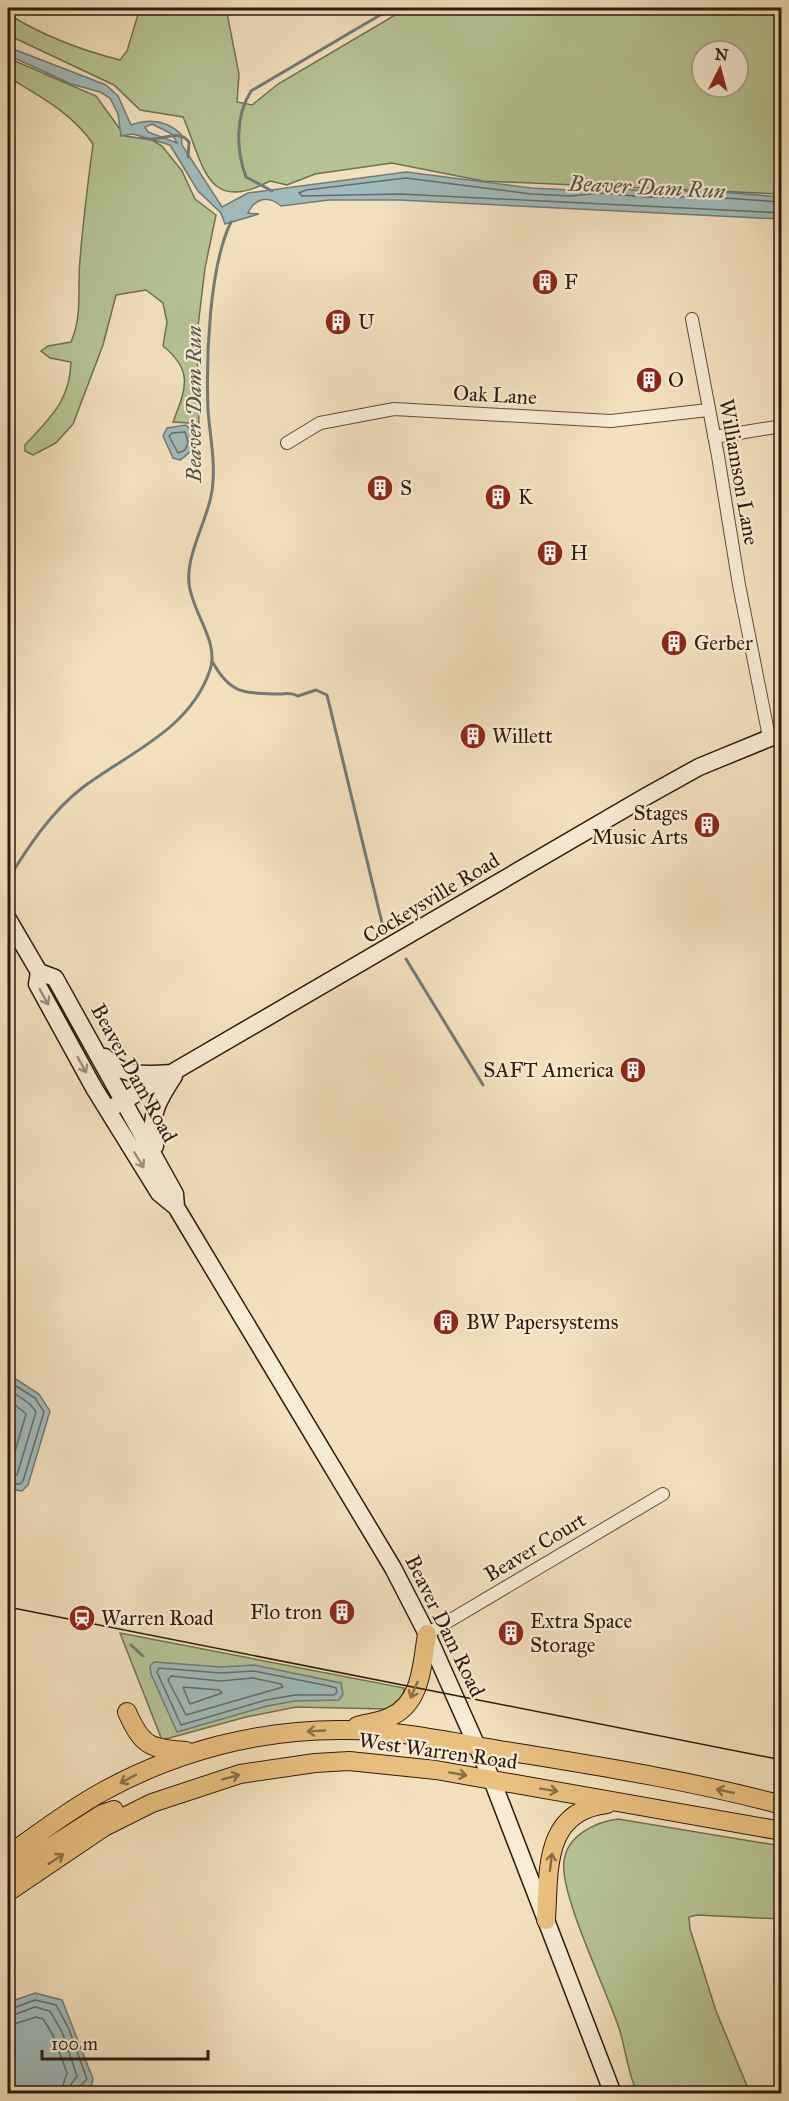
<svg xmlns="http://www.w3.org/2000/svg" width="789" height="2101" viewBox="0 0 789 2101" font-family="'IM FELL Great Primer',serif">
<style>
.green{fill:#b6c495;stroke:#727051;stroke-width:1.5;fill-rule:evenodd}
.water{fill:#a0bbbc;stroke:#727b76;stroke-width:1.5;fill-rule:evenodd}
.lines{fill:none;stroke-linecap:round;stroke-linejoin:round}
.shore{stroke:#676b64;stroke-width:1.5}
.stream{stroke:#727b76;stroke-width:3}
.street-casing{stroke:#5f4c39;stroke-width:14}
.secondary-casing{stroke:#2e1b0d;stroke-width:19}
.primary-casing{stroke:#2e1b0d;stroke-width:20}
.street{stroke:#f7ecd5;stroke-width:12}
.secondary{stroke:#f7ecd5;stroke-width:16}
.primary{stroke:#eac07f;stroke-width:18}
.tram{stroke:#2e1b0d;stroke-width:1.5}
.oneway{stroke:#9d8e7b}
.oneway2{stroke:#8c6e46}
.labels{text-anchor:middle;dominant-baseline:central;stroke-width:4.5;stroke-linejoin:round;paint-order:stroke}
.poi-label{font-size:21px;fill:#2e1b0d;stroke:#f7ecd5;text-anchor:start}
.street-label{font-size:21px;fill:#2e1b0d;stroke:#f7ecd5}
.water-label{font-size:22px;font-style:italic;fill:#56534a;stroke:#f7ecd5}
</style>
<rect width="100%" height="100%" fill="#f3e1be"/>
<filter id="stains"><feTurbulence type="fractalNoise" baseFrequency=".00333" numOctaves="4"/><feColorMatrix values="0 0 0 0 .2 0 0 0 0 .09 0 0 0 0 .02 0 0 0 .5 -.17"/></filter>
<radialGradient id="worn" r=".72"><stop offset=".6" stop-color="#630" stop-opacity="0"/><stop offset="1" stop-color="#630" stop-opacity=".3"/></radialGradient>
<path class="green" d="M140 8H226L239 74 237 102 252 105 278 84 407 8H781V194L483 181 392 163 315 174 287 185 270 181C206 215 204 165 183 117L140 110 114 85 8 35V14C42 35 80 50 120 60L127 51ZM702 51H738V87H702Z
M8 58 96 96 125 136 152 140 162 146 182 171 195 199 216 215 205 268 197 335 199 429 189 423 173 422C186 388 194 371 163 346L167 322 163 303 146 290 116 295 103 345 73 424 56 443 33 455 25 451V445C50 418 70 401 71 362L50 358 41 351 48 346 71 342C83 314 77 289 80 260 83 221 88 182 93 144 72 113 39 96 8 77Z
M120 1633 404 1688 403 1699 387 1709 296 1707 246 1717 162 1740Z
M618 1819 781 1846V1919L697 1915 689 1917 690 1929 716 2011 750 2093H637C628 2073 626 2052 620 2031 608 1993 559 1894 564 1861 567 1835 596 1822 618 1819Z"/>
<path class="water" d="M8 47 106 85 118 96 131 125C150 118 166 120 181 134L182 145 222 207 248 193 406 172 531 188 571 190 600 187 646 191H708L781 197V219L399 200H329L281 206C268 195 255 198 248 213L259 214 225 224 221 213 198 191 170 145 133 134 121 136 118 114 110 98 100 92 71 84 8 55ZM152 124 172 134 177 143 148 132 145 127Z
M186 425C200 438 194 451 180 460L173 458 163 436 167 428Z
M8 1374 39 1394 50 1411 28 1485 22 1491 8 1489Z
M154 1662 221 1667 254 1665 341 1683 343 1694 339 1700 295 1701 267 1706 177 1732 151 1674 150 1666Z
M35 1993 62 2000 93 2079 91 2087 79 2093H8V2005L15 2000Z"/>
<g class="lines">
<path class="shore" d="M782 202 708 197H646L600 193 571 196 531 194 406 178 306 190 299 193 302 196 400 194 782 213
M185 432 188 442 185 450 178 453 169 436 172 433Z
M8 1381 35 1398 44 1412 23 1481 20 1484 8 1483
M8 1389 30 1404 36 1412 17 1475 8 1476
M8 1399 26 1414 11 1465 8 1467
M159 1668 221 1673 254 1671 329 1686 336 1688 337 1692 334 1695H295L266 1700 181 1725 157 1672Z
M171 1676 220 1681 253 1678 281 1684 283 1687 186 1715 168 1680Z
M183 1687 219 1690 222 1693 190 1704Z
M8 2010 35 2000 56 2005 69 2029 87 2079 78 2088 76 2094
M8 2017 35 2007 50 2011 62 2032 77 2076 70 2086 69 2094
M8 2026 36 2017 43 2019 53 2035 67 2073 60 2094"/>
<path class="stream" d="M141 137C158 145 177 126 189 142L188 157
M272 191 246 177C236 150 235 117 251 91L392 8
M212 661C230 694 243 693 279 694 287 694 291 692 298 696L316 690 327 695 384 931
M8 879C29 846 51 812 82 788 128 753 190 730 210 670 220 642 191 611 189 583 186 556 206 522 211 496 217 468 210 438 208 410 206 359 209 267 231 222
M406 959 483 1085
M131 1645 143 1656"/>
<defs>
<path id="street" d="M692 319 718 456 739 585 769 737
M714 437 782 426
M287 443 320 423 394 409 611 421 708 410
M427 1634 663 1494"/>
<path id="secondary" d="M8 919 39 972 55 978 175 1194 176 1207
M39 972 37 984 94 1088 159 1193 176 1207 393 1568 427 1634 492 1780 613 2094
M105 1057C120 1077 147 1075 170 1073
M108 1110 645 797 699 767 782 733
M155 1146C148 1117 158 1100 174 1076"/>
<path id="primary" d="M127 1712C142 1746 150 1749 186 1751
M357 1726C367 1723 380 1722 390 1717 422 1703 422 1664 427 1634
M8 1855C38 1834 69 1810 102 1792 176 1751 260 1729 345 1730 405 1730 465 1745 524 1754 610 1768 697 1782 782 1805
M8 1874 102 1814 114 1810
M8 1892 104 1827 152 1803 240 1774 315 1763 349 1761 436 1770 782 1831
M546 1920C549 1871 543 1811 607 1804"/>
</defs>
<use href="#street" class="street-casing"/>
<use href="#secondary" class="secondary-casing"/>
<use href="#primary" class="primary-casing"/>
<use href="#street" class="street"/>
<use href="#secondary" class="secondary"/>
<use href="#primary" class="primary"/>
<path class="tram" d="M8 1607 782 1760"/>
</g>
<defs><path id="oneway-shaft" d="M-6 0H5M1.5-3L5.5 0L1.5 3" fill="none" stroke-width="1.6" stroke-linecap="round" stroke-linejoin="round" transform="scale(1.5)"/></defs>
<g class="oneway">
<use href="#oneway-shaft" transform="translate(44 997) rotate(61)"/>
<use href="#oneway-shaft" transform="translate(82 1065) rotate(61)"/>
<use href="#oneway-shaft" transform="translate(139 1160) rotate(59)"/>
</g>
<g class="oneway2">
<use href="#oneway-shaft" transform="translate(414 1690) rotate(114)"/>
<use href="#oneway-shaft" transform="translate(316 1731) rotate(177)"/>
<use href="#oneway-shaft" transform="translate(458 1774) rotate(10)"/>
<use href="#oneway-shaft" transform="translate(231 1777) rotate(-15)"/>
<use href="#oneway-shaft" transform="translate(128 1779) rotate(153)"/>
<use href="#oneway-shaft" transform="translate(549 1790) rotate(9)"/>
<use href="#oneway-shaft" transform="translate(725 1791) rotate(-167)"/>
<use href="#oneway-shaft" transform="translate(56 1859) rotate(-33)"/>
<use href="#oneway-shaft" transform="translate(551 1862) rotate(-83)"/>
</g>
<defs>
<symbol id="building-disc" viewBox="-11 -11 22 22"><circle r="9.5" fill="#8f2418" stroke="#f7ecd5"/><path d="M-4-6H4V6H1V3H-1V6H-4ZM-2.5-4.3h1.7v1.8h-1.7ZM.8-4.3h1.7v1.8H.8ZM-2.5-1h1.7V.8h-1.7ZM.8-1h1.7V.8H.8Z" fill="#fff"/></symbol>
<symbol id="station-disc" viewBox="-11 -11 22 22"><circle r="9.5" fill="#8f2418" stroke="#f7ecd5"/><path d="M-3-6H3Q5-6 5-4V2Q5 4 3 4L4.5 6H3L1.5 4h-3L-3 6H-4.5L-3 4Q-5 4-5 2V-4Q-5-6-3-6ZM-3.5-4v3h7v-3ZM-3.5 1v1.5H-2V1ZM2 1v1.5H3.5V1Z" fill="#fff"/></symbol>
</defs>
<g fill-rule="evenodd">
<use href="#building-disc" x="530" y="267" width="30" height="30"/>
<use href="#building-disc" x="323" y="307" width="30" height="30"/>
<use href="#building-disc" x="634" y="365" width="30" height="30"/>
<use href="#building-disc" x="365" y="473" width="30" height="30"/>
<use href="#building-disc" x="483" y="482" width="30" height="30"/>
<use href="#building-disc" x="535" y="538" width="30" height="30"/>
<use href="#building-disc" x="659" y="628" width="30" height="30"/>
<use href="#building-disc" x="458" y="721" width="30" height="30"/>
<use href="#building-disc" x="692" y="810" width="30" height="30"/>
<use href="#building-disc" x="618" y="1055" width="30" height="30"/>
<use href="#building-disc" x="431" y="1307" width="30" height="30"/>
<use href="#building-disc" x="327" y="1597" width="30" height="30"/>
<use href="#station-disc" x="67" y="1603" width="30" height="30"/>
<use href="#building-disc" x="496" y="1618" width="30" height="30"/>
</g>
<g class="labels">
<g class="poi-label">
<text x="564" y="282">F</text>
<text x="358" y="322">U</text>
<text x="668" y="380">O</text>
<text x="400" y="488">S</text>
<text x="518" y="497">K</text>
<text x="570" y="553">H</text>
<text x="694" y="643">Gerber</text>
<text x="492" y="736">Willett</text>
<text x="688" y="813" text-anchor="end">Stages<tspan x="688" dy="24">Music Arts</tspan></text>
<text x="614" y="1070" text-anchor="end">SAFT America</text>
<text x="466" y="1322">BW Papersystems</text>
<text x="322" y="1612" text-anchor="end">Flo tron</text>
<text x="101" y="1618">Warren Road</text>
<text x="530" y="1621">Extra Space<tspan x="530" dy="24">Storage</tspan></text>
</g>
<g class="street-label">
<text transform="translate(495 395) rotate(3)">Oak Lane</text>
<text transform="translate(739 472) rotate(80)">Williamson Lane</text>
<text transform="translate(431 898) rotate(-31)">Cockeysville Road</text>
<text transform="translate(134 1073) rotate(61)">Beaver Dam Road</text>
<text transform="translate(535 1547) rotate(-31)">Beaver Court</text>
<text transform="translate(445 1626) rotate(64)">Beaver Dam Road</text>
<text transform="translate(438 1751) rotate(8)">West Warren Road</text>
</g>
<g class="water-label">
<text transform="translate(647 187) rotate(3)">Beaver Dam Run</text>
<text transform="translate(193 404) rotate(-90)">Beaver Dam Run</text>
</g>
</g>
<rect width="789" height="2101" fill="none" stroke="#f3e1be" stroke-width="30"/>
<rect x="9" y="9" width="771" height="2083" fill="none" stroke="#2e1b0d" stroke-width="3"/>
<rect x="15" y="15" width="759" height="2071" fill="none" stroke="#2e1b0d" stroke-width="1.5"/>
<g transform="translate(720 69) rotate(6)"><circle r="28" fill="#f7ecd5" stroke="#a79885" stroke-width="1.5"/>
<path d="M0-4.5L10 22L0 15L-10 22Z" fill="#8f2418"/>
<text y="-9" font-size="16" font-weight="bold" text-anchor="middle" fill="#2e1b0d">N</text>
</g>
<path d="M42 2050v9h166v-9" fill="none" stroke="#2e1b0d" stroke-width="3"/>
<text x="51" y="2050" font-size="18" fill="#2e1b0d" stroke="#f7ecd5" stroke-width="4.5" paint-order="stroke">100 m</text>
<rect width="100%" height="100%" filter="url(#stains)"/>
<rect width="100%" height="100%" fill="url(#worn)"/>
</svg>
